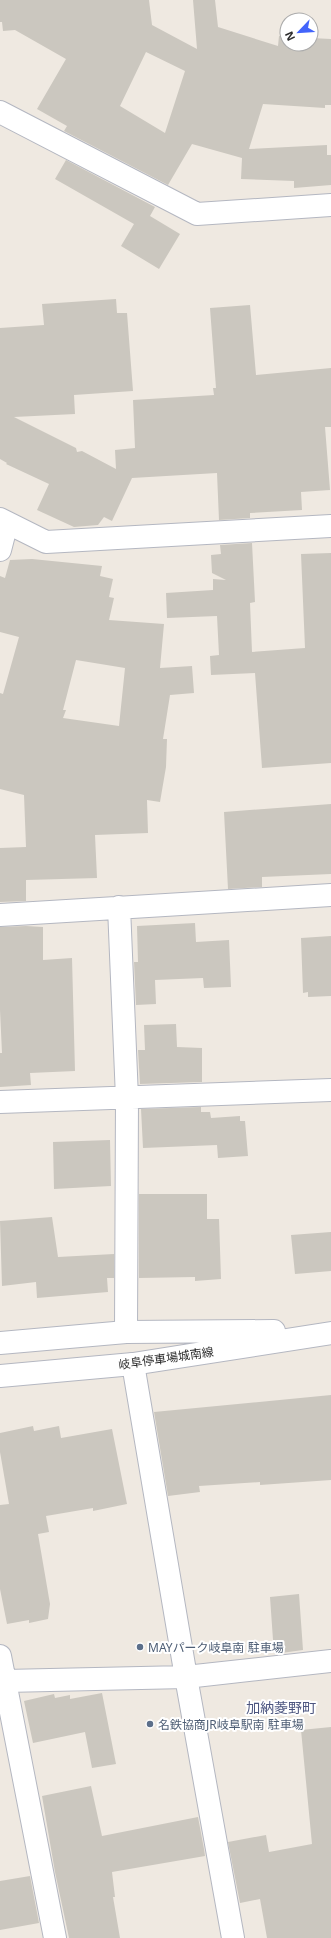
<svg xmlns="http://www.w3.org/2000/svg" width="331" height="1938" viewBox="0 0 331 1938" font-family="'Noto Sans','Noto Sans JP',sans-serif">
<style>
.building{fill:#cbc7bf;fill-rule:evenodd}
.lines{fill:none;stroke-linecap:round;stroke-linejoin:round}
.street-casing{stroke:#b4b7c1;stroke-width:24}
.secondary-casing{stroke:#b4b7c1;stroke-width:24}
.street{stroke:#fff;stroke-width:22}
.secondary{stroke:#fff;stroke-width:22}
.service-dot{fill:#5c6f8a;stroke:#fff;stroke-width:1.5}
.labels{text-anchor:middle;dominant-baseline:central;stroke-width:4;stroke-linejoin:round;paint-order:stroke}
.street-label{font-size:12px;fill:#2e2e2e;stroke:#fff}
.service-label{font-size:12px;fill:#4e5e75;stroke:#fff;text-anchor:start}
.quarter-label{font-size:14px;fill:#4d5680;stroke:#fff}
</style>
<rect width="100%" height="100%" fill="#efe9e1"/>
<path class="building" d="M0 0H149L152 25 197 49 193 0H215L218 27 278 46 279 36 287 37V44H311V38L331 39V105H325V108L263 104 249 149 327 145V155H331V185L294 188V181L241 179 242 158 192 144 168 185 64 131 67 126 37 109 66 59 15 30 3 31 2 22H0ZM146 52 185 71 165 133 120 106Z
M66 160 155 207 150 216 180 234 159 269 121 246 134 224 55 179Z
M116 299 117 313H127L133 391 74 395 75 414 14 417 76 448 77 452 82 451 116 469 115 450 135 448 133 400 214 395 213 388H216L210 308 250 305 256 375 331 368V427H325L330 490 301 492 302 510 250 513V518L219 520 217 473 132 478 112 521 104 517 98 525 74 527 37 510 49 484 6 464 7 463 0 459V328L44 325 42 304Z
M252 543 255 602 250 603 252 652 305 648 301 554 331 553V763L262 768 255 673 211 675 210 656 219 655 217 616 167 618 166 593 213 590V579L226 580 212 573 211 555 221 554 220 545Z
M32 559 102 566 100 576 113 579 109 597 114 598 109 620 164 624 160 668 192 666 194 693 170 695 163 739H167L166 767 160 802 147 800 148 833 95 835 97 878 26 880V901L0 902V848L26 847 24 795 0 789V693L3 694 19 637 0 632V576L5 578 10 560ZM76 660 125 668 119 726 63 718 66 710H63Z
M331 804V874L262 877V887L228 889 224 812Z
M195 923 196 942 229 940 231 987 204 988 203 978 155 980 156 1004 136 1005 134 962H138L137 926Z
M26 926 43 927V960L72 958 75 1071 30 1073 31 1085 0 1087V1053H2L0 1010V927Z
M331 936V996L308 997V992L303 993 301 938Z
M176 1024 177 1047 202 1048V1082L140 1084 138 1050H145L144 1025Z
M201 1107V1112H210L211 1118 240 1116V1121H245L248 1156 218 1158 217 1145 143 1148 141 1109Z
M110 1140 111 1186 54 1189 53 1142Z
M139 1194H207V1219H219L221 1279 195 1281V1277L139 1278Z
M52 1217 58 1257 114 1254V1278H107L108 1292 37 1298 36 1282 2 1286 0 1221Z
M331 1232V1271L295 1274 291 1235Z
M331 1395V1480L260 1485V1482L199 1486 200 1492 168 1496 154 1412Z
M33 1426 34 1431 59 1426 61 1438 112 1429 127 1504 93 1511V1508L46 1516 49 1532 38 1534 50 1604 48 1619 29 1623V1620L7 1624 0 1589V1505L9 1504 0 1452V1433Z
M299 1594 303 1650 274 1654 270 1597Z
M102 1693 116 1764 92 1768 85 1732 33 1743 24 1701 54 1694 55 1698 70 1695V1699Z
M331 1727V1938H267L260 1899 240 1903 228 1842 266 1835 269 1852 312 1844 301 1730Z
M91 1786 102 1836 198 1817 204 1849 205 1856 112 1872 115 1897H113L120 1938H69L55 1872 42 1796Z
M30 1876 39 1923 0 1930V1881Z"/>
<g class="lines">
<defs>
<path id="street" d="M0 112 197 214 331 205
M0 519 46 542 331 526
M0 550 7 523
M119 907 127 1098 126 1332
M0 915 331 895
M0 1102 331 1090
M133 1364 186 1677 233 1938
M0 1656 55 1938
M5 1681 186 1677 331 1661"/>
<path id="secondary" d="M0 1343 126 1332 274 1331
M0 1376 133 1364 331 1333"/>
</defs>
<use href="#street" class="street-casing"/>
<use href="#secondary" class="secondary-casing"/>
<use href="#street" class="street"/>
<use href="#secondary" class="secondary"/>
</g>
<g class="service-dot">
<circle cx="140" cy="1647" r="4"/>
<circle cx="150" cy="1724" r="4"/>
</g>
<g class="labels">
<g class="street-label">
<text transform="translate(166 1358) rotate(-8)">岐阜停車場城南線</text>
</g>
<g class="service-label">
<text x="148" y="1647">MAYパーク岐阜南 駐車場</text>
<text x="158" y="1724">名鉄協商JR岐阜駅南 駐車場</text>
</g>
<g class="quarter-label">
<text x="281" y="1707">加納菱野町</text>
</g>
</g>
<g transform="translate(299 32) rotate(245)"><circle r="19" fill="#ffffff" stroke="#ababab"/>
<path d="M0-3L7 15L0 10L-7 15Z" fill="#4264fb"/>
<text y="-6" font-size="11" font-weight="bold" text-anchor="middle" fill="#2e2e2e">N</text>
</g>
</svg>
